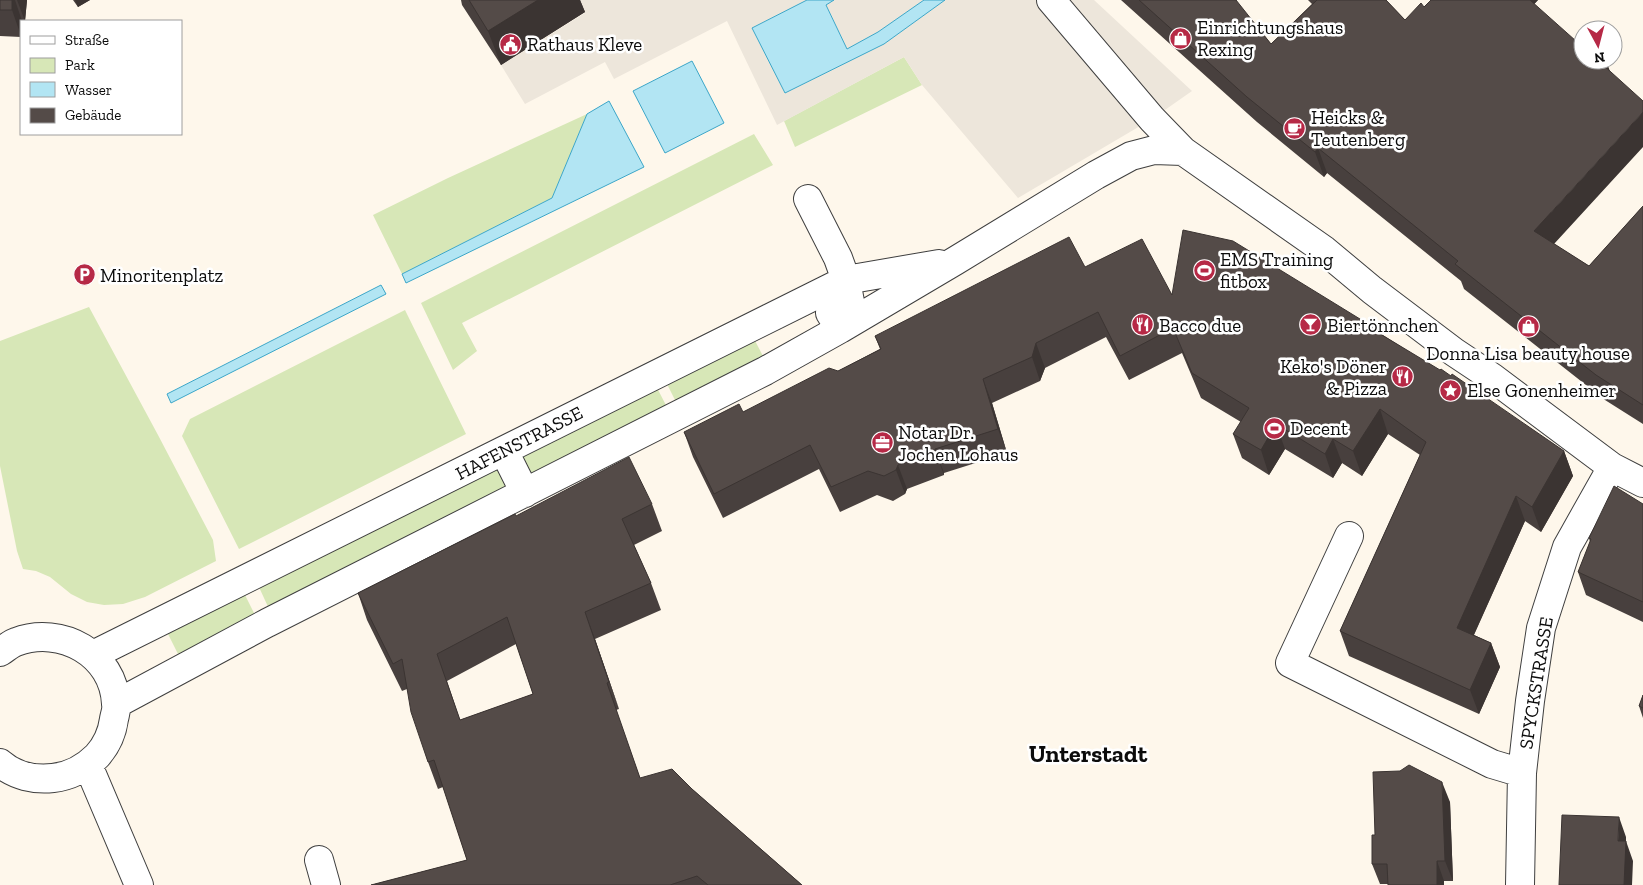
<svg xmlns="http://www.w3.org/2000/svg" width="1643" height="885" viewBox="0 0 1643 885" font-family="'Zilla Slab',serif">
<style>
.green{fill:#d7e7b7}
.plaza{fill:#ede6db}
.water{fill:#b2e5f3;stroke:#3ca6c8}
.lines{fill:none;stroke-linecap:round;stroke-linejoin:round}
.minor-casing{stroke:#3f3f3f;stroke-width:30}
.minor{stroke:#fff;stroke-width:28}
.wall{fill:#48403e;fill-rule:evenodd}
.shaded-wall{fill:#3b3432}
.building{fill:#544b48;stroke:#3b3432;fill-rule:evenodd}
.labels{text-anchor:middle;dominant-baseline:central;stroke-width:5;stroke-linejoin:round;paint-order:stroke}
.poi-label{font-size:19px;fill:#0c0c0c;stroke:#fff;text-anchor:start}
.street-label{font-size:19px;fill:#0c0c0c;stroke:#fff}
.district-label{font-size:24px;font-weight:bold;fill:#0c0c0c;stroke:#fff}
</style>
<rect width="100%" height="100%" fill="#fef7eb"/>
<path class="green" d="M904 57 922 85 795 147 784 121Z
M587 114 552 198 402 274 373 215 448 178Z
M754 134 773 165 462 323 477 351 453 370 421 303Z
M89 307 158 435 213 540 216 561 145 597 123 604 104 605 87 602 71 594 50 577 36 571 23 569 17 551 0 466V341Z
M405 310 466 434 239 549 182 436 190 419Z
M752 335 765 360 678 406 665 380Z
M655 384 669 411 537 477 523 473 515 454Z
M499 463 512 490 270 611 258 585Z
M244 593 256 617 179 656 167 632Z"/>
<path class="plaza" d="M577 0H807L752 28 785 93 884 44 945 0H1094L1192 91 1152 119 1018 198 922 85 904 57 777 125 727 21 614 79 605 62 525 104 501 65 585 13Z
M834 0H924L878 32 847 49 826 4Z"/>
<path class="water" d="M807 0H834L826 5 847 49 878 32 924 0H945L884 44 785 93 752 28Z
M692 61 724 123 665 153 633 91Z
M609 101 644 167 406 283 402 274 552 198 587 114Z
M381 285 386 294 171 403 167 394Z"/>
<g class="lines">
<defs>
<path id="minor" d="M1051 0 1152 119 1183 151 1324 250 1372 290 1454 352 1493 378 1612 467 1643 483
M808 199 838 258 846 280 850 302 830 313 838 326
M504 451 525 493
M1349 536 1290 663 1492 764 1522 773
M0 652C5 649 10 644 16 642 61 625 114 654 116 704 117 709 115 714 114 719 112 734 107 745 97 756 85 768 71 776 53 778 35 780 15 776 0 763
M93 655 846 280 939 264
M116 704 267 623 765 371 840 329 955 261 1096 175 1131 156 1154 150 1183 151
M88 765 139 885
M319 860 326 885
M1520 885 1522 773 1530 701 1541 628 1567 547 1612 467"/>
</defs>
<use href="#minor" class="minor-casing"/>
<use href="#minor" class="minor"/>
</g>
<path class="wall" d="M0 0H27L25 21H21V37L0 36Z
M73 0H90L78 7Z
M461 0H580L585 12 501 65 462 5Z
M1121 0H1237L1236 1 1271 44 1312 4 1308 0H1386L1405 20 1424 7 1431 0H1538L1534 4 1554 244 1589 266 1643 206V424L1605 400 1464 289 1461 281 1327 173 1324 177 1257 122Z
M1085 267 1172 295 1373 327 1375 330 1564 451 1573 476 1541 532 1525 521 1474 635 1491 643 1500 667 1479 714 1349 656 1340 631 1420 455 1388 434 1362 476 1342 463 1333 478 1285 449 1269 475 1242 458 1233 434 1241 422 1201 398 1182 353 1129 380 1106 337 1045 368 1040 381 992 403 1007 453 944 473V475L907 489 905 494 893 501 877 495 840 512 819 469 723 518 693 457 684 432 743 412 838 371 880 349 875 336Z
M652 504 662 531 634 545 651 583 661 610 595 639 619 709 616 710 640 778 692 789 802 885H371L467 860 443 787 438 789 428 762 407 689 402 691 367 620 358 593ZM516 644 533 694 460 720 447 681Z
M1643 504V622L1586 595 1578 572 1590 542 1589 538Z
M1643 695V718L1639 706Z
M1400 771 1450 802 1453 881H1444V885H1388V884H1380L1372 864 1375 835Z"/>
<path class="shaded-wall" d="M12 0H15L22 21H21V36L12 10Z
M17 0H27L25 21Z
M75 0H90L78 7Z
M538 0H580L585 12 501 65 488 31Z
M1521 0H1538L1526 13Z
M1604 60H1606L1614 83 1601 63Z
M1643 112V147L1543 256 1534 231Z
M1318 148 1327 173 1324 177 1315 152Z
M1036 343 1045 368 1040 381 1032 357Z
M983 379 992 403 1007 453 998 429Z
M1380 409 1388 434 1362 476 1353 451Z
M1276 424 1285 449 1269 475 1261 450Z
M1333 439 1342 463 1333 478 1325 454Z
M935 449 944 473V475L935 451Z
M1564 451 1573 476 1541 532 1532 507Z
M898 465 907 489 905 494 896 470Z
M1516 496 1525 521 1466 652 1457 628Z
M585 612 595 639 619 709 609 682Z
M1491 643 1500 667 1479 714 1470 690Z
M1442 782 1450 802 1453 881 1445 861Z
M1619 817 1626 837V841L1633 861 1632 885H1624L1618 841Z
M1437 861 1444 881V885H1437Z"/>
<path class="building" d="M0 0H12V10H0Z
M469 0H538L488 31Z
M1139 0H1236L1271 44 1317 0H1386L1405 20 1421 3 1424 7 1431 0H1530L1576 41 1580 37 1583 39V60H1604L1601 63 1643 101V112L1534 231 1589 266 1643 206V405L1596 375 1455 264 1458 261 1318 148 1315 152 1247 97Z
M1183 230 1233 241 1373 327 1372 329 1440 370 1441 369 1451 376 1452 374 1564 451 1532 507 1516 496 1457 628 1491 643 1470 690 1340 631 1426 442 1380 409 1353 451 1333 439 1325 454 1276 424 1261 450 1233 434 1249 408 1192 373 1173 328 1120 356 1098 312 1036 343 1032 357 983 379 998 429 935 449V451L898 465 896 470 884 476 868 471 831 487 810 445 714 494 684 432 739 404 743 412 829 368 838 371 881 349 875 336 1069 237 1085 267 1142 239 1172 295Z
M629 457 652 504 622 519 651 583 585 612 609 682 607 683 640 778 672 769 692 789 802 885H708L697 876 670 885H371L467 860 434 760 428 762 411 712 402 659 393 664 358 593 515 514 516 516ZM507 617 533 694 460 720 437 654Z
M1614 486 1643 504V602L1578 572 1591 539 1589 538Z
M1643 695V708L1639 706Z
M1409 765 1442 782 1445 861H1437V885H1388L1387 864H1372V835H1375L1373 772 1400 771Z
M1562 815 1619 817 1618 841H1626L1624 885H1559Z"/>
<defs>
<symbol id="shop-disc" viewBox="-11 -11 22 22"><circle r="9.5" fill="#b62946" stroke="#fff"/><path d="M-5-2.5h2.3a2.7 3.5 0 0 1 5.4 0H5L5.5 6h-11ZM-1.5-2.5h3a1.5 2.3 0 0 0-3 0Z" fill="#fff"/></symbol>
<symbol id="civic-disc" viewBox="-11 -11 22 22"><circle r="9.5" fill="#b62946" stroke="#fff"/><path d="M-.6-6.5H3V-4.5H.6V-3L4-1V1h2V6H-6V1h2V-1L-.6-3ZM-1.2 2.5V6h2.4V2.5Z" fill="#fff"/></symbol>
<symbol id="cafe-disc" viewBox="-11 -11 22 22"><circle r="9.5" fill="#b62946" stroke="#fff"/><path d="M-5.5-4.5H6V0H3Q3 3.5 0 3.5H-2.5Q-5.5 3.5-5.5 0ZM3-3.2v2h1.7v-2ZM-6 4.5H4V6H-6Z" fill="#fff"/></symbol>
<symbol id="stadium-disc" viewBox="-11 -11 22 22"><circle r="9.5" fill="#b62946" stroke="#fff"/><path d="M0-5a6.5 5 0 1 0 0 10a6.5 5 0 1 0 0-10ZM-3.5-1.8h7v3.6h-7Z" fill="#fff"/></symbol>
<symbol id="parking-disc" viewBox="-11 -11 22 22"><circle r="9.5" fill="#b62946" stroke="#fff"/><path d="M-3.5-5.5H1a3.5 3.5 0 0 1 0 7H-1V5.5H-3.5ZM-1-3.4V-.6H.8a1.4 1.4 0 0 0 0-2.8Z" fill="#fff"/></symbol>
<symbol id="restaurant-disc" viewBox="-11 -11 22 22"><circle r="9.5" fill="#b62946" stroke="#fff"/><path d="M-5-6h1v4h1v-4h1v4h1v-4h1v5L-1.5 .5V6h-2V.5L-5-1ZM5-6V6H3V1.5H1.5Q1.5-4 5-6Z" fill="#fff"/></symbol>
<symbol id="bar-disc" viewBox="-11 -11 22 22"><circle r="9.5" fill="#b62946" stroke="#fff"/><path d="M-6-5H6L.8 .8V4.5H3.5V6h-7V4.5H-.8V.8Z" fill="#fff"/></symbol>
<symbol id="sight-disc" viewBox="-11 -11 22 22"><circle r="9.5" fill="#b62946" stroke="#fff"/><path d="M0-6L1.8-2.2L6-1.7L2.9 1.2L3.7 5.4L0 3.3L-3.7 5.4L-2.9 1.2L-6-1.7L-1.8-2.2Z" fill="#fff"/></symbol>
<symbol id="office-disc" viewBox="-11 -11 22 22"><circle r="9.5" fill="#b62946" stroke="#fff"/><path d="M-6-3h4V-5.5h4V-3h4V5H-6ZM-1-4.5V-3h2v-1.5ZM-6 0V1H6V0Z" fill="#fff"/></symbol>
</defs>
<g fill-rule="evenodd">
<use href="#shop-disc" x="1168" y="26" width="25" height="25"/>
<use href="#civic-disc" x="498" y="32" width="25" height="25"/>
<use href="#cafe-disc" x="1282" y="116" width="25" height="25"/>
<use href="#stadium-disc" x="1192" y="258" width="25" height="25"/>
<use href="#parking-disc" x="72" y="262" width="25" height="25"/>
<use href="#restaurant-disc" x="1130" y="312" width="25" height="25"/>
<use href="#bar-disc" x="1298" y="312" width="25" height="25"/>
<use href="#shop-disc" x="1516" y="314" width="25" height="25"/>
<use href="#restaurant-disc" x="1390" y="364" width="25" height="25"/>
<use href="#sight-disc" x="1438" y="378" width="25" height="25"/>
<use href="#stadium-disc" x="1262" y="416" width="25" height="25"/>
<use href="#office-disc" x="870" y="430" width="25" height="25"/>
</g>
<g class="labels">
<g class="poi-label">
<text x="1197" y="27">Einrichtungshaus<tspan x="1197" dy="22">Rexing</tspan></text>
<text x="527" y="44">Rathaus Kleve</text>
<text x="1311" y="117">Heicks &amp;<tspan x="1311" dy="22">Teutenberg</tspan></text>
<text x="1220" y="259">EMS Training<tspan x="1220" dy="22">fitbox</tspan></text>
<text x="100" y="275">Minoritenplatz</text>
<text x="1159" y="325">Bacco due</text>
<text x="1327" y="325">Biertönnchen</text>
<text x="1528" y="353" text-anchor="middle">Donna Lisa beauty house</text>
<text x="1387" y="366" text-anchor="end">Keko's Döner<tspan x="1387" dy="22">&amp; Pizza</tspan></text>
<text x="1467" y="390">Else Gonenheimer</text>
<text x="1290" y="428">Decent</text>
<text x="898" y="432">Notar Dr.<tspan x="898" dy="22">Jochen Lohaus</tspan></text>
</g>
<g class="street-label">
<text transform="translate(519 443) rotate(-27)">HAFENSTRASSE</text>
<text transform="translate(1536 683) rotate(-81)">SPYCKSTRASSE</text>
</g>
<g class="district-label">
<text x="1088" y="753">Unterstadt</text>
</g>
</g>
<rect x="20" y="20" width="162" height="115" fill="#ffffff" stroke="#9e9e9e"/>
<rect x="30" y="36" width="25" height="8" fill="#ffffff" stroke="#9e9e9e"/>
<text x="65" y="45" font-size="15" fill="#0c0c0c">Straße</text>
<rect x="30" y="58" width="25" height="15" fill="#d7e7b7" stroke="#9e9e9e"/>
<text x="65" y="70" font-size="15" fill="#0c0c0c">Park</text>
<rect x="30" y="82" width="25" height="15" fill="#b2e5f3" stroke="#9e9e9e"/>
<text x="65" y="95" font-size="15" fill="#0c0c0c">Wasser</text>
<rect x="30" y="108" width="25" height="15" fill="#544b48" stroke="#9e9e9e"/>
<text x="65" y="120" font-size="15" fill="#0c0c0c">Gebäude</text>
<g transform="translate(1598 45) rotate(173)"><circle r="24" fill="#ffffff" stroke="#9e9e9e"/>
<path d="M0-4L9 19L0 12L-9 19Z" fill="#b62946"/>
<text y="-8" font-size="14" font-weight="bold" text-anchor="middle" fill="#0c0c0c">N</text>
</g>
</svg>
